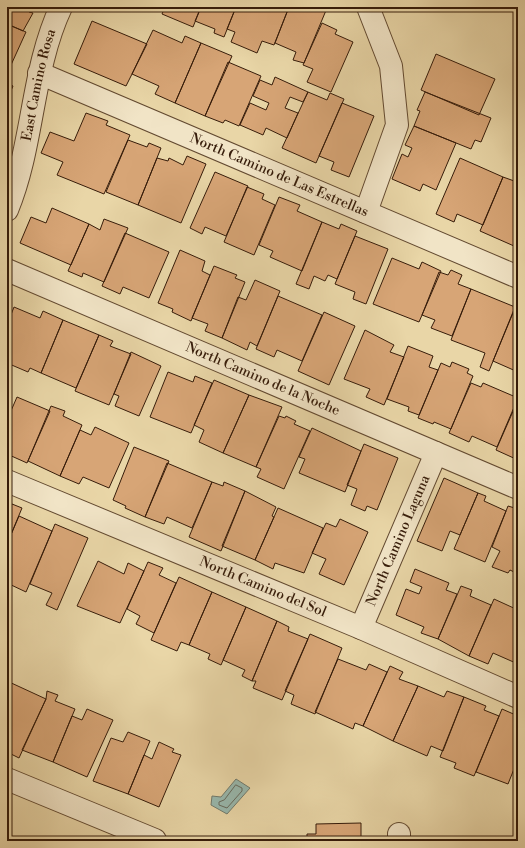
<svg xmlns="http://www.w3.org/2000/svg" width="525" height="848" viewBox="0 0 525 848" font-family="'Libre Bodoni',serif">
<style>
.water{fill:#98b8ad;stroke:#717a6c}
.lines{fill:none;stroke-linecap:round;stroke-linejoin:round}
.shore{stroke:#676a5c;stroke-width:1}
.building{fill:#d7a576;stroke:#361c0a}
.street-casing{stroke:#634a31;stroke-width:24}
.street{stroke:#f1e4c6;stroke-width:22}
.labels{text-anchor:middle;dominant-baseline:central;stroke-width:3.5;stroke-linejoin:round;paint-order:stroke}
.street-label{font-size:14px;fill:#361c0a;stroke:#f1e4c6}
</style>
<rect width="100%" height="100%" fill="#e9d6a7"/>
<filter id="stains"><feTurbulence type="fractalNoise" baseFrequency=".005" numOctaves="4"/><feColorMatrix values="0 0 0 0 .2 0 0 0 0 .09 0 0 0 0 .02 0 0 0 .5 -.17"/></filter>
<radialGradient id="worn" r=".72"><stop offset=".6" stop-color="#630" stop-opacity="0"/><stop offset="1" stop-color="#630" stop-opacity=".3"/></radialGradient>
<path class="water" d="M236 779 250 788 227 814 211 805 212 796 221 797Z"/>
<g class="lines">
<path class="shore" d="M236 785 242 788V791L227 808 219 805V802L224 800Z"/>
</g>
<path class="building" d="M7 7H32L29 12 33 13 23 31 7 24Z
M165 7H201L193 27 162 14Z
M201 7H236L224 37 214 33 215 29 195 21Z
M236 7H289L274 45 262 41 257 53 231 42 235 32 227 29Z
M289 7 327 8 304 63 293 60 296 52 275 43Z
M92 21 147 44 126 86 74 64Z
M322 23 337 30 335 34 353 42 331 92 307 82 313 69 303 65Z
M7 24 26 32 11 65 7 63Z
M153 30 182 43 185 36 201 43 175 103 155 94 159 86 132 74Z
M201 43 232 56 205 116 175 103Z
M436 54 495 79 479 115 421 90Z
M228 62 261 76 239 126 225 120 223 123 205 116Z
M7 63 11 65 7 76Z
M275 77 308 92 303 102 290 97 285 108 298 113 287 138 266 128 263 135 240 125 250 103 266 110 269 103 253 96 260 80 272 85Z
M7 83 13 86 7 100Z
M308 92 327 100 330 93 344 99 316 163 282 148Z
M425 92 491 118 481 142 475 140 471 149 414 126 420 111 417 110Z
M342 103 374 116 349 177 331 170 334 162 319 156Z
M86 113 108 121 106 125 130 135 104 194 57 175 63 162 41 153 50 132 74 141Z
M414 126 456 143 436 190 423 184 420 191 392 179 402 154 408 157 412 148 405 145Z
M128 140 147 147 149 143 161 148 138 205 106 192Z
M187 156 206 164 181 223 138 205 157 158 168 161 169 158 183 165Z
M460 158 503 177 483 225 457 214 454 222 436 214Z
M215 172 248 186 226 236 205 227 202 234 190 228Z
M503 177 517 182 514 190 518 192V237L514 246 480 231Z
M247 187 264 194 262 199 275 205 254 255 224 242Z
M279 197 300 205 297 211 322 222 302 271 270 257 273 251 259 245Z
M52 208 89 224 71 265 20 243 31 217 46 223Z
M104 219 128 228 104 282 83 273 82 277 68 271 89 224 100 230Z
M322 222 339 229 341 224 357 231 337 279 328 275 325 281 314 276 309 289 296 284Z
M125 233 169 252 149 298 123 287 120 294 102 286Z
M355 236 388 249 366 304 353 299 355 292 335 284Z
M180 250 205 261 202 271 210 275 191 321 172 312 173 309 158 303Z
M392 258 419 269 422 262 441 271 419 322 373 304Z
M214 266 237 275 235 278 245 282 222 338 205 331 208 324 192 318Z
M451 270 462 275 458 284 471 289 452 336 431 328 435 320 422 315 439 272 448 275Z
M255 280 280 291 257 346 250 342 247 350 222 338 238 297 246 300Z
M471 289 515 307 489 371 480 367 485 353 451 340Z
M278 296 322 315 302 361 277 350 274 357 256 349Z
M14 307 40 318 43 311 63 320 41 373 30 368 28 372 7 363V325Z
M324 312 355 326 329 385 298 371Z
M513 313 518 315V372L493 361Z
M63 320 99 335 76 388 41 373Z
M365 330 394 345 390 352 404 357 384 405 366 397 370 389 344 379Z
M99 335 113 341 110 346 131 354 109 405 75 391Z
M408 346 433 356 429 367 438 370 419 415 408 411 409 407 387 399Z
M131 352 161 366 139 416 115 406 119 396 114 394Z
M452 362 469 369 467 373 473 376 451 429 434 422 433 424 418 418 441 363 450 367Z
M168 372 193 382 195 376 212 383 191 433 150 417Z
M214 380 249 395 223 453 199 442 204 430 194 425Z
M471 383 481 387 483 383 518 398 497 447 472 436 469 442 449 433Z
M249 395 282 407 256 467 223 453Z
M17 397 50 411 27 463 7 454V420Z
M518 400V460L496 450Z
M51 406 65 411 63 416 82 425 60 476 28 461Z
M279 416 285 418 286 416 296 421 294 424 310 431 284 489 257 477 261 469 256 467Z
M95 427 129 443 109 488 83 477 79 484 60 476 80 430 91 435Z
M312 428 361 451 345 492 299 473 305 459 299 457Z
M364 444 398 458 377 510 367 506 365 511 351 505 357 489 347 485Z
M134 447 169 461 145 517 125 508 126 506 113 500Z
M167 463 212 482 192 528 167 517 164 524 145 517Z
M444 478 478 493 460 535 450 531 442 551 417 541Z
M212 482 223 486 224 482 245 491 221 551 189 537Z
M245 491 276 507 272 516 274 517 255 560 222 546Z
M478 493 486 496 484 501 506 511 485 562 454 549Z
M7 502 22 508 7 544Z
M508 506 518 509V574L510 570 508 573 492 567 500 551 492 547Z
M278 508 323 528 304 573 275 563 273 569 255 560Z
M19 516 52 531 26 592 7 583V544Z
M340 519 368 532 344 585 319 574 326 559 312 553 326 523 336 527Z
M55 524 88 538 57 610 46 605 52 593 30 584Z
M98 561 124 574 128 563 144 571 120 623 77 606Z
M148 562 163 568 159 575 176 583 154 633 136 624 140 616 127 609Z
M415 569 449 583 446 590 457 594 438 639 421 633 424 627 396 615 406 589 419 594 422 587 410 582Z
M179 577 212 592 189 645 181 642 177 651 151 640Z
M461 586 472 590 470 596 491 605 469 656 438 639Z
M212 592 246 607 221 665 208 659 210 654 189 645Z
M494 599 518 610V664L493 653 488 664 469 656Z
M246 607 277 621 252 681 242 676 245 670 223 660Z
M277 621 289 627 288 631 308 639 282 700 253 688 256 681H252Z
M310 634 342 648 315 714 291 704 294 695 285 691Z
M338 659 366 670 369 664 387 672 363 726 355 723 353 729 315 712Z
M390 666 403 672 399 679 418 686 393 741 363 726Z
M7 681 46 699 19 758 7 752Z
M418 686 444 697 447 691 464 697 443 751 431 746 427 756 393 741Z
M47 691 58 695 55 701 75 709 53 762 22 750 46 699Z
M464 697 486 706 484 710 499 716 474 776 454 768 456 763 440 757Z
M87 709 113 720 87 777 53 762 72 716 82 720Z
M502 709 518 716V759L508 784 476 772Z
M128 732 150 741 128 794 93 781 111 738 123 742Z
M159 742 174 749 172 752 181 755 159 807 128 794 144 755 152 759Z
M361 823V841H307V834H316V824Z"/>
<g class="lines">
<defs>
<g id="street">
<path id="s1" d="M39 73 518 277"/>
<path id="s2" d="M7 210C34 145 31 71 61 7"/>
<path d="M366 212 397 125 391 66 368 7"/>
<path id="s3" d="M7 270 518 488"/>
<path id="s4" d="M7 481 361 628 518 697"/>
<path id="s5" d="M361 628 436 453"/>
<path d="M7 779 155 840 153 841"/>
<path d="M399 834V841"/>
</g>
</defs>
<use href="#street" class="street-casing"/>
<use href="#street" class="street"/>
</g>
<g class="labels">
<g class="street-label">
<text stroke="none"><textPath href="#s2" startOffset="129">East Camino Rosa</textPath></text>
<text stroke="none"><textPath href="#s1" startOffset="261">North Camino de Las Estrellas</textPath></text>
<text stroke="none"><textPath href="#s3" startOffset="278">North Camino de la Noche</textPath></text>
<text stroke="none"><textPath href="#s5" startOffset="95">North Camino Laguna</textPath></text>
<text stroke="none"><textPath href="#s4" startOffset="277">North Camino del Sol</textPath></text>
</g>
</g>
<rect width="525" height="848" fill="none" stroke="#e9d6a7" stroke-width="24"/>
<rect x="8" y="8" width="509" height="832" fill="none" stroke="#361c0a" stroke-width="2"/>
<rect x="12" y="12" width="501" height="824" fill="none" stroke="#361c0a"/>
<rect width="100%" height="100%" filter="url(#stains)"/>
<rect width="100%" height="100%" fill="url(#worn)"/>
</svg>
